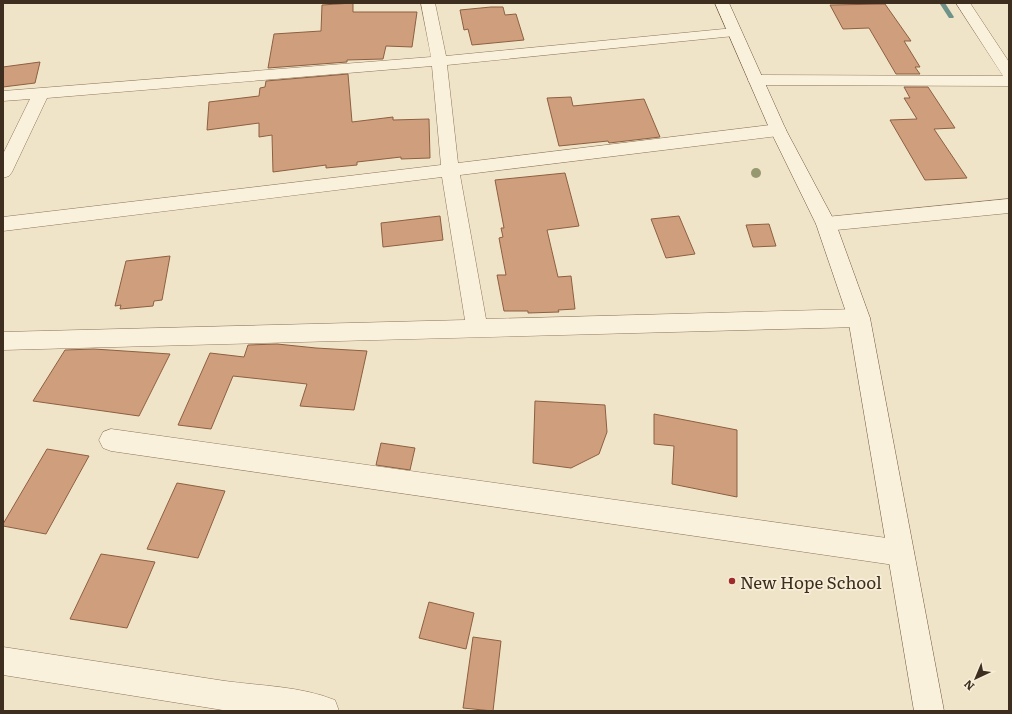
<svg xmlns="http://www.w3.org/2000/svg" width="1012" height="714" viewBox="0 0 1012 714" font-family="Literata,serif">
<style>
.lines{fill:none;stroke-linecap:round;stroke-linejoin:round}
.stream{fill:#6f938a;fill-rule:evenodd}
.building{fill:#cf9f7d;stroke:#8d5f41}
.street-casing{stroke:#8d765c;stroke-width:1}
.secondary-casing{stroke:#6f573f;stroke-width:1}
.street{fill:#faf1dc;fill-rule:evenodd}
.secondary{fill:#faf1dc;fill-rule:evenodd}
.tree{fill:#96986f}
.poi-dot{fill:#9e2a2b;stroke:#f7eed8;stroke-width:1.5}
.labels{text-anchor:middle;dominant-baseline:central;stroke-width:3.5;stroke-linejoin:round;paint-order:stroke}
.near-poi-label{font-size:17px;fill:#3d2e20;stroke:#f7eed8;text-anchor:start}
</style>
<rect width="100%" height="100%" fill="#f0e4c8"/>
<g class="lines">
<path class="stream" d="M941 3H945L954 17 953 18H949L940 4Z"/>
</g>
<path class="building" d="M353 3V12H417L412 47 386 46 383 59 347 60V62L268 68 274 34 321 31 322 5Z
M885 4 911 41H904L920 67H915L920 74H896L869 28 843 29 830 5Z
M491 7H503L505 15 516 14 524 40 472 45 468 29 464 30 460 10Z
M40 62 35 83 3 87V67Z
M348 74 352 122 393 117V120L429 119 430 158 401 159V157L357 162V165L326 168V165L273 172 272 135 259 137V123L207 130 209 102 259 96 260 88 265 87 266 81Z
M904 87H928L955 128 934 129 967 178 925 180 890 120 917 119 904 98H910Z
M571 97 573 106 644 99 660 137 609 143 608 141 559 146 547 98Z
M565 173 579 226 547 230 558 277 571 276 575 309 558 310 559 312 528 313V311H504L497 275H506L499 238 503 237 501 228H504L495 180Z
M440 216 443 240 383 247 381 223Z
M679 216 695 254 666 258 651 219Z
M769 224 776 246 753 247 746 225Z
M170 256 162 300 154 301 153 306 120 309 121 305 115 306 126 261Z
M277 344 316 348 367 351 354 410 300 406 307 384 233 376 211 429 178 425 210 353 244 357 248 345Z
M94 349 170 354 139 416 33 401 65 350Z
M535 401 605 405 607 432 599 454 571 468 533 463Z
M654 414 737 430V497L672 484 674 446 654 444Z
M381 443 415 448 410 470 376 465Z
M47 449 89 456 46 534 3 526V524Z
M177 483 225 491 198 558 147 549Z
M101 554 155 562 127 628 70 619Z
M429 602 474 613 466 649 419 638Z
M473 637 501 641 493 711 463 708Z"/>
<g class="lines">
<defs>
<path id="street" d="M421 3H435L446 56 734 28 739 29 741 32 739 35 734 36 447 65 458 163 778 124 784 126 786 130 784 134 778 136 460 175 486 319 859 309 866 312 870 318 866 324 859 327 3 350V332L465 320 442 177 3 231V217L441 165 432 66 47 98 12 172 9 176 3 178V154L30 99 3 101V91L431 57Z
M956 3H970L1009 62V86L756 85 750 83 748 80 750 77 756 75 1003 76Z
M1009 199V213L826 231 819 229 816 224 819 219 826 217Z
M111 429 901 540 910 544 914 553 910 562 901 566 111 451 103 448 99 440 103 432Z
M3 647C77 658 151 670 225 681 261 686 300 686 335 700L339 711H229L3 675Z"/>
<path id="secondary" d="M715 3H729L786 130 836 224 870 318 944 711H914L848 318 816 224 770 130Z"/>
</defs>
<use href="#street" class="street-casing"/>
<use href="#secondary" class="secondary-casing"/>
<use href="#street" class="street"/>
<use href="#secondary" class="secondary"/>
</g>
<circle class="tree" cx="756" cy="173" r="5"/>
<circle class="poi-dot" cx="732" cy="581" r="4"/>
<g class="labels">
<g class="near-poi-label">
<text x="740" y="581">New Hope School</text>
</g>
</g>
<rect width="1012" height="714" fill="none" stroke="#3d2e20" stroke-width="8"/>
<g transform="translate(976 678) rotate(224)" stroke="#f7eed8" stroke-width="3" paint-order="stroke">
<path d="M0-3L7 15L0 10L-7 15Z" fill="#3d2e20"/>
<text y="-6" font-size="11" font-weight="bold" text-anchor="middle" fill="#3d2e20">N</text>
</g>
</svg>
